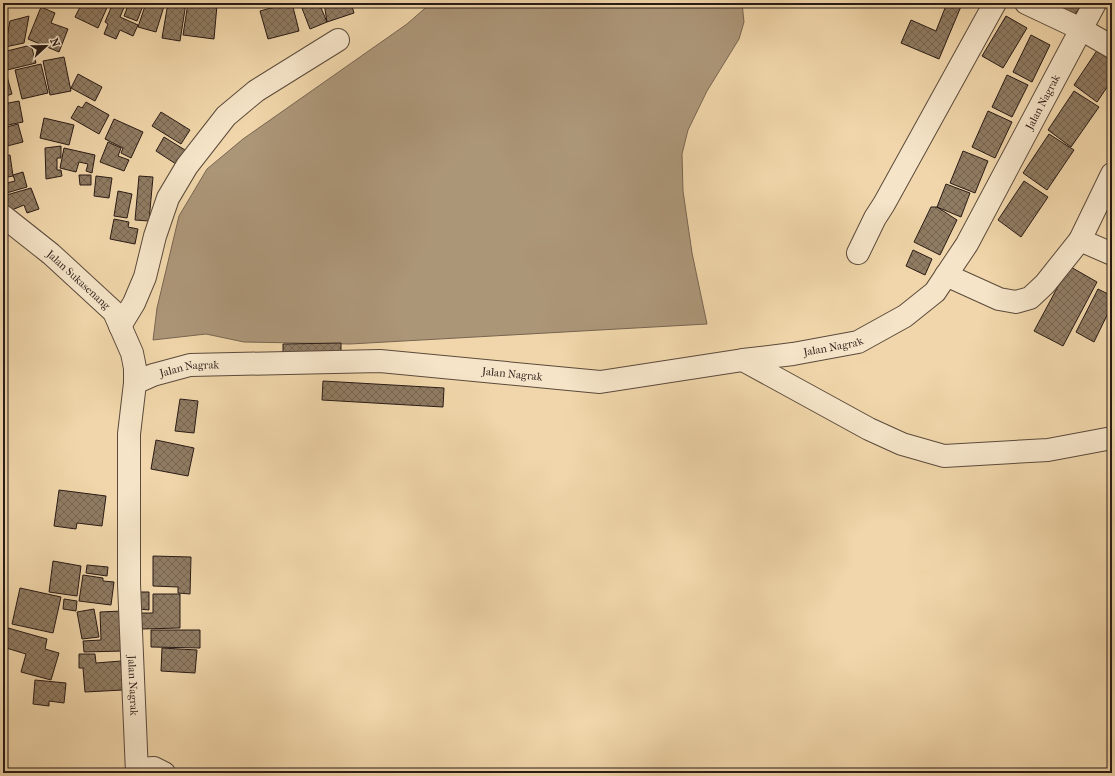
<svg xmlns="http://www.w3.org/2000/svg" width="1115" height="776" viewBox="0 0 1115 776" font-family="'IM FELL French Canon',serif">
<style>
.water{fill:#ac9678;stroke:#786551}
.building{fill:url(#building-cross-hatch);stroke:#291b16}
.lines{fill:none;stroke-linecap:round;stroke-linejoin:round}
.minor-casing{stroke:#5b4a3b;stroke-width:24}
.minor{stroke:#f5e4c8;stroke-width:22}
.labels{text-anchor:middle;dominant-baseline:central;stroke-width:3.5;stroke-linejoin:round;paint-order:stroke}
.street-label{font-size:11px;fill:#291b16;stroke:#f5e4c8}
</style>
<defs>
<pattern id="building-cross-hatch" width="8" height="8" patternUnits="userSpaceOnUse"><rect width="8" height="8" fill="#907c63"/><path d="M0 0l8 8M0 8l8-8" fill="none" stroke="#766551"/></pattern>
</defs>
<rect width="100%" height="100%" fill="#f0d6aa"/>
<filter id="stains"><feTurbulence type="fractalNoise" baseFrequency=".005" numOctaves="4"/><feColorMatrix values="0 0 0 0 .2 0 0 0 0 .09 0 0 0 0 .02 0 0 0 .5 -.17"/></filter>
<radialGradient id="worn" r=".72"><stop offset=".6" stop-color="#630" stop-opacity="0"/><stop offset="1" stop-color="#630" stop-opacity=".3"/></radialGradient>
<path class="water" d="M431 3H742L744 22 739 39 707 91 688 130 682 154 683 191 692 253 707 324 350 344 244 342 206 334 153 340 157 308 179 216 207 169 243 139 407 24Z"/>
<path class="building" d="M82 3H109L98 28 75 17Z
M113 3H121L125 5 120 17 138 25 133 36 120 30 116 39 104 34 108 24 105 22Z
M129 3H144L137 21 124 16Z
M146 3H165L156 32 138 27Z
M168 3H186L180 41 162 38Z
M188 3 217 5 214 39 183 35Z
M289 3H292L299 31 268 39 260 11Z
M300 3H319L327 22 310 29Z
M324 3H351L354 13 327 22Z
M947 3H959L962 4 939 59 901 43 911 20 936 31Z
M1053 3H1083L1073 17Z
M41 7 55 13 51 23 68 29 59 52 28 39Z
M29 16 24 43 5 47 10 21Z
M1006 16 1027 28 1003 68 982 56Z
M1031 35 1050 45 1032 82 1013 72Z
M31 45 36 63 3 71V52Z
M1100 46 1112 55V80L1097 102 1074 85Z
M64 57 71 91 50 95 43 61Z
M41 64 48 93 22 99 15 70Z
M6 73 12 94 3 97V74Z
M78 74 102 87 95 101 71 88Z
M1007 75 1028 85 1012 117 992 107Z
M1074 91 1099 107 1071 147 1048 130Z
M19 101 23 122 3 126V104Z
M86 102 109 115 99 134 71 118 78 106 82 108Z
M988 111 1012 122 995 158 972 147Z
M161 112 190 130 181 144 152 126Z
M44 118 74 125 69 145 40 138Z
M114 119 143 132 131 158 121 153 123 148 105 139Z
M18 124 23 142 3 147V128Z
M1049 134 1074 150 1047 190 1023 173Z
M164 137 185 150 176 164 156 151Z
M108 142 121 148 118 156 129 160 124 171 100 162Z
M61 146V158H57V170H61L62 176 46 179 45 148Z
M64 148 95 155 92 173 86 171 88 164 79 162 76 172 60 168Z
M963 151 988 161 975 193 950 183Z
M10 155 13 176 3 178V156Z
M23 172 27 187 3 194V184L15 181 13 175Z
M79 175H91V185H80Z
M96 176 112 178 109 198 94 196Z
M139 176 153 177 149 221 135 220Z
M1024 181 1048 197 1021 237 998 220Z
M946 184 970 193 961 217 937 207Z
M31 188 39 209 27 213 24 205 7 212 3 196Z
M118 191 132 194 127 218 114 216Z
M931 207H937L957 220 940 255 914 242Z
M114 219 129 222 128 227 138 229 135 244 110 239Z
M913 250 932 259 925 275 906 266Z
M1069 266 1097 282 1063 346 1034 331Z
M1098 289 1112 296V305L1094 342 1076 332Z
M341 343V351L283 353V344Z
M323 381 444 388 443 407 322 400Z
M180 399 198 401 194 433 175 431Z
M156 440 194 448 188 476 151 469Z
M59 490 106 496 102 526 77 523 76 529 54 526Z
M153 556 191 557 190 594 178 593V587L153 586Z
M53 561 81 566 77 596 49 592Z
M87 565 108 567 107 576 86 573Z
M83 575 103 578V581L114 582 111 605 79 601Z
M20 588 61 597 53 633 12 624Z
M140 592H149V610L139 609Z
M153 594H180V628L142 629 141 613H153Z
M64 599 77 601 76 611 63 609Z
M94 609 99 637 82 639 77 612Z
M122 611 123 651 84 652 83 641 101 640 100 612Z
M8 628 47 639 45 649 59 653 51 680 21 672 26 654 3 647Z
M151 630H200V648L151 647Z
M162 648 197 650 195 673 161 671Z
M79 654H95L96 663 121 661 123 690 85 692 83 668H79Z
M35 680 66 683 64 703 49 701V706L33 704Z"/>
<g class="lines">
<defs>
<g id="minor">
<path d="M1026 3 1081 29 1112 47"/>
<path id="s1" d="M3 216 51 254 114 312 132 353 135 368V383L129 434V584L137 773"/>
<path d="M1080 240 1112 254"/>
<path d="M858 253 875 218 884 204 995 3"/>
<path d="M946 275 999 299 1016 302 1030 298 1045 284 1080 240 1112 174"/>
<path d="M120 326 134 303 145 277 155 236 168 198 187 166 226 116 256 91 338 40"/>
<path d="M743 360 869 429 902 444 944 456 1048 450 1112 438"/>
<path id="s2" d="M135 383 153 375 190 365 380 361 600 382 743 360 793 354 858 342 905 316 935 292 967 244 1095 3"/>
<path d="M137 769 154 768 164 773"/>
</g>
</defs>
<use href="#minor" class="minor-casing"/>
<use href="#minor" class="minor"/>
</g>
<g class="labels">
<g class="street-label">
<text stroke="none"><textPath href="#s2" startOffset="1041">Jalan Nagrak</textPath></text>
<text stroke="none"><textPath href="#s1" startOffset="99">Jalan Sukasenang</textPath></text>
<text stroke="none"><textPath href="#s2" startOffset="705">Jalan Nagrak</textPath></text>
<text stroke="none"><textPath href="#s2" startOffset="57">Jalan Nagrak</textPath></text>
<text stroke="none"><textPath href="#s2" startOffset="381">Jalan Nagrak</textPath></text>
<text stroke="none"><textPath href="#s1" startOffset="525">Jalan Nagrak</textPath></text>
</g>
</g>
<rect width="1115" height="776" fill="none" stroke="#f0d6aa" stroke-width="16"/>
<rect x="4" y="4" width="1107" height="768" fill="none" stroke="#291b16" stroke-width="2"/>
<rect x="8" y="8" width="1099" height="760" fill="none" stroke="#291b16"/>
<g transform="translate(46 46) rotate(68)" stroke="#f5e4c8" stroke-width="3" paint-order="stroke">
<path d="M0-3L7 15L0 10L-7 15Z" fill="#291b16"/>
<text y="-6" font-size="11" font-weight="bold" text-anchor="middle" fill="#291b16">N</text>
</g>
<rect width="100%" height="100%" filter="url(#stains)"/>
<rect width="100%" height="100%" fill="url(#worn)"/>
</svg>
